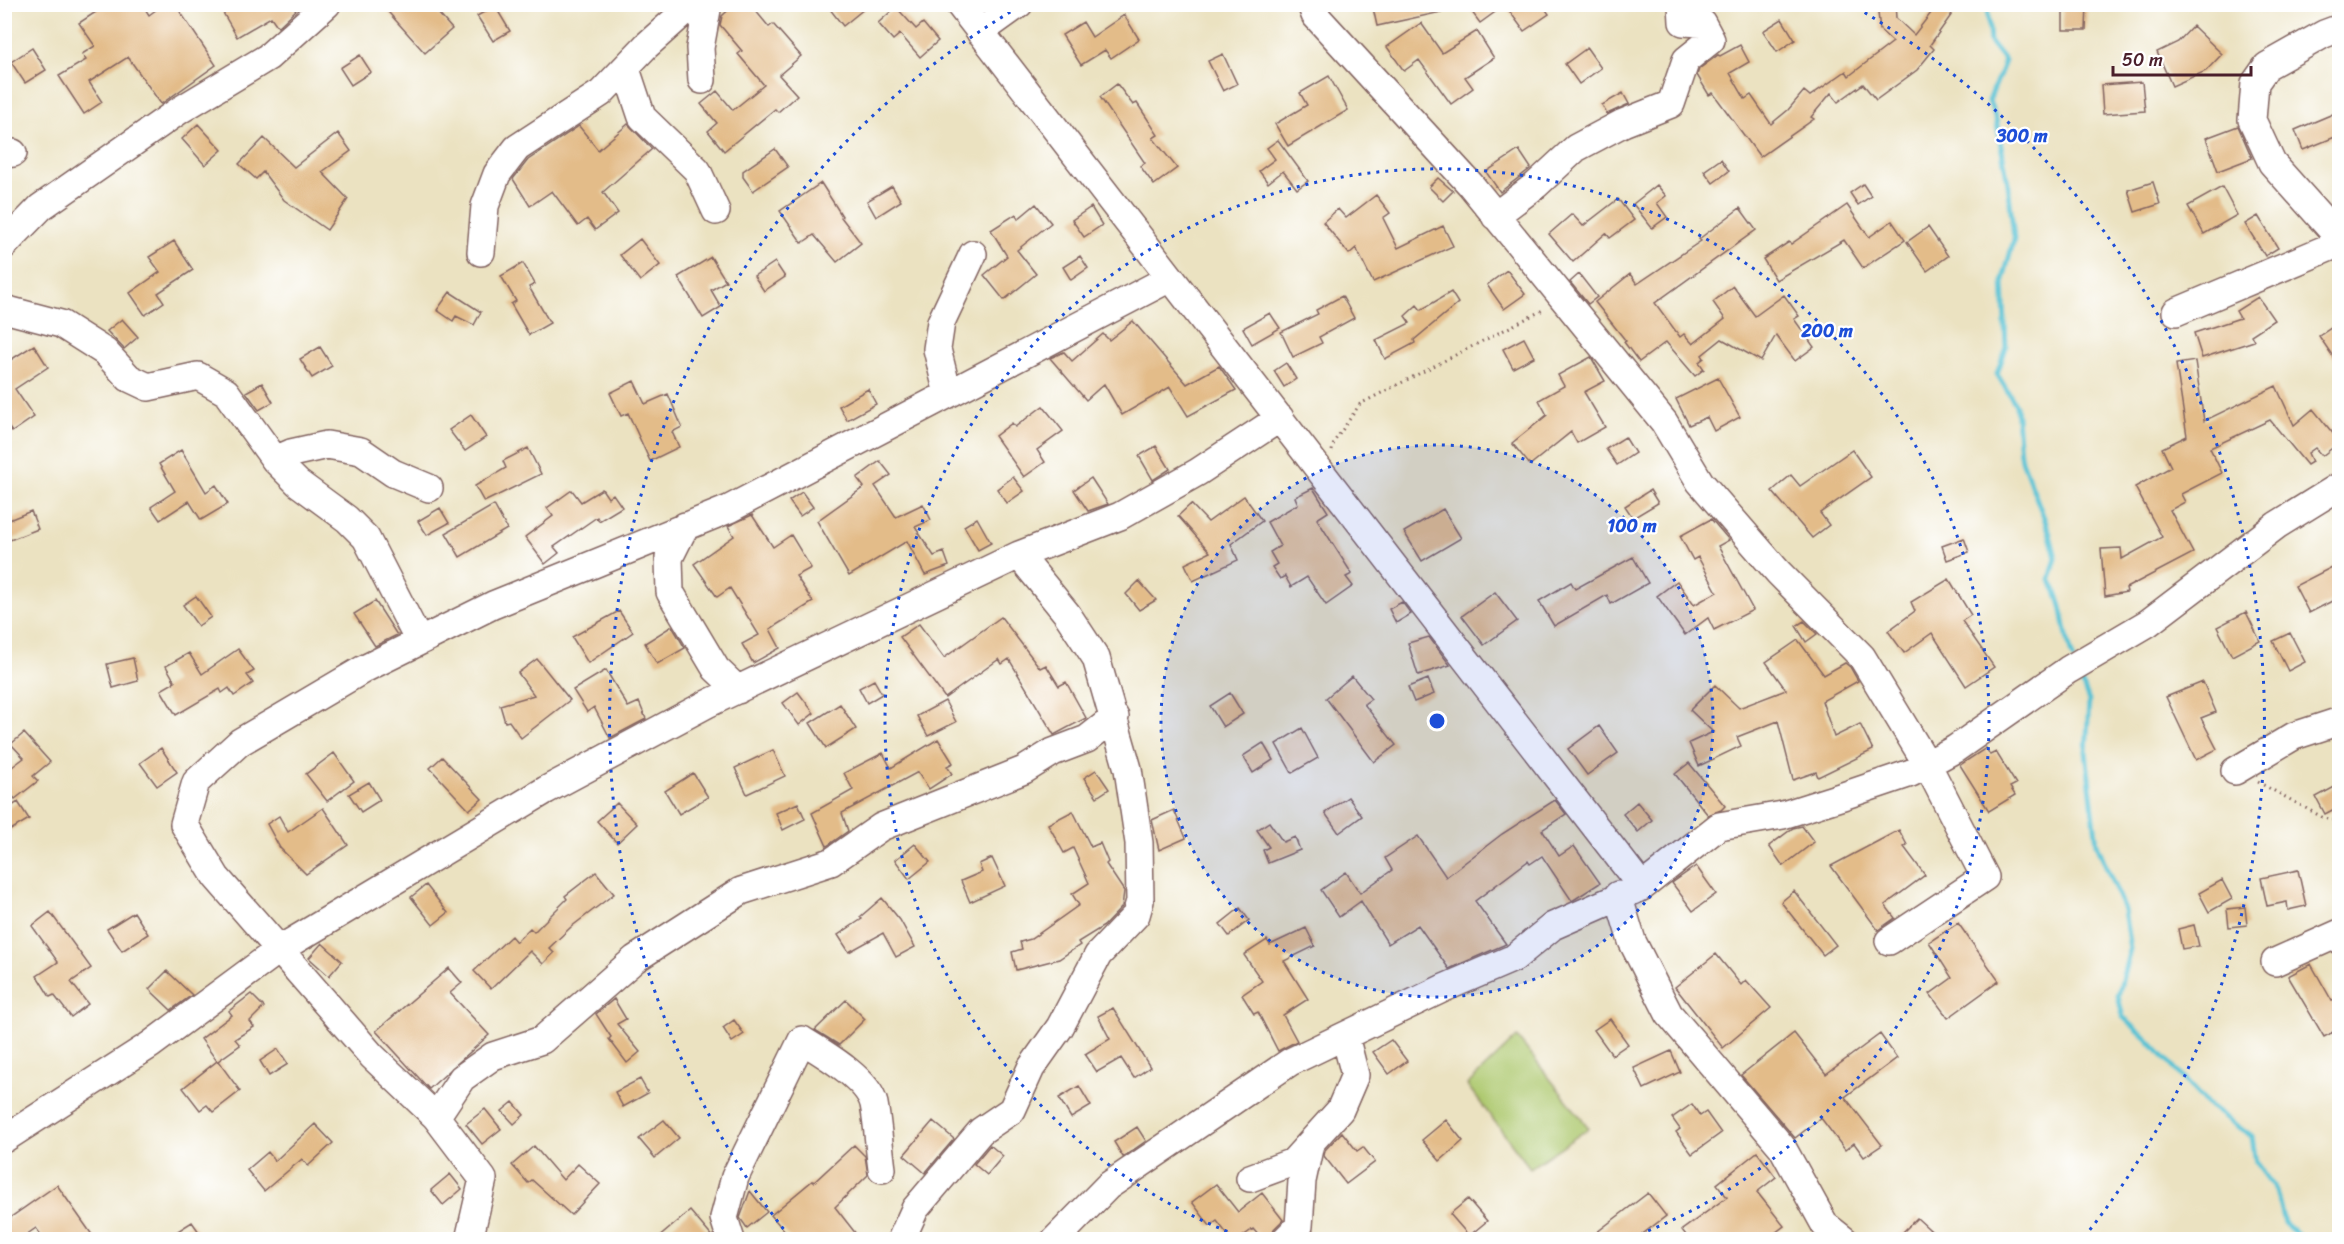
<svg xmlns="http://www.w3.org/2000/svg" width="2344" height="1244" viewBox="0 0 2344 1244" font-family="Sriracha,sans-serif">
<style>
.green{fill:#aec970;stroke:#7c744e;stroke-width:1.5}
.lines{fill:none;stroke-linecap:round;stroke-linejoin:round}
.stream{stroke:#58c2d4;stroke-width:5}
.building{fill:#e3bc89}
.minor-casing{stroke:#826360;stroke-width:30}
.path{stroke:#826360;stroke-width:3;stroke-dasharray:1.5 4.5;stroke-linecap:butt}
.minor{stroke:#fff;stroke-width:27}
.ring{fill:none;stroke:#1d4ed8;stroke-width:3;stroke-dasharray:3 6}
.centre{fill:#1d4ed8;stroke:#fff;stroke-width:3}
.ring-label{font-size:18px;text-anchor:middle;font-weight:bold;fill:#1d4ed8;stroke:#fff;stroke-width:4.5;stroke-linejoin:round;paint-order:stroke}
</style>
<rect width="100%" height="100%" fill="#fff"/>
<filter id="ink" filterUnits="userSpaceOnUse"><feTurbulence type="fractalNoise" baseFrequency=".0167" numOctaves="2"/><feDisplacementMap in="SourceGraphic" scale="12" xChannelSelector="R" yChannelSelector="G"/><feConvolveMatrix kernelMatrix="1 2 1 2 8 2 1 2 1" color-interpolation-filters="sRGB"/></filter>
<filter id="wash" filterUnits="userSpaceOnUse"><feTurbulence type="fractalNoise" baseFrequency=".008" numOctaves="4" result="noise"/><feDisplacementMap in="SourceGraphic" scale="24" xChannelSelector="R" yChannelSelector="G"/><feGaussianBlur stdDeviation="1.35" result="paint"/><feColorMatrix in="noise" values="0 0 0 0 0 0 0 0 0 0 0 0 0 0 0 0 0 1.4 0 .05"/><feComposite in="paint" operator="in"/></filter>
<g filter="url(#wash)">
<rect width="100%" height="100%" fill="#ebe2c1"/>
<path class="green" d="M1517 1037 1589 1128 1530 1168 1467 1085Z"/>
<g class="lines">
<path class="stream" d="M1987 4 1990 42 2005 61 1989 101 1996 119 2008 183 2014 239 2003 280 2006 347 1997 374 2016 405 2020 455 2049 531 2056 558 2050 579C2066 607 2062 628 2073 658
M2078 672 2089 701 2086 752 2097 844 2124 910 2130 949 2118 996 2123 1017 2147 1039 2207 1104 2252 1137 2256 1163 2276 1190 2284 1223 2304 1240"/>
</g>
<g id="blocks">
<path class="building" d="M91 4H142L149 15 164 4H175L216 65 161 104 128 57 89 82 102 102 84 114 59 76 86 60 82 54 95 46 79 23 96 12Z
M218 4H292L296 10 278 27 271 17 237 37Z
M381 4H430L452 29 425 53Z
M735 4H750L769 27 773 24 801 56 779 75 797 95 778 112 775 109 724 151 708 131 717 123 701 104 717 91 733 110 764 85 738 54 742 51 720 25 722 16Z
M826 4H870L843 26Z
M1390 4H1446V11L1377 26 1373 8Z
M1466 4H1542L1549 14 1524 31 1505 5 1480 23Z
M1877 4H1895L1896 18 1914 35 1938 4 1952 14 1930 45 1934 49 1917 70 1876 100 1863 84 1838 102 1831 93 1811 117 1814 119 1760 157 1713 93 1709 95 1697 75 1699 69 1718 55 1720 56 1740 45 1749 62 1730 73 1745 99 1751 95 1771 124 1788 110 1804 91 1810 96 1846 71 1849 76 1893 42 1880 30Z
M2063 4H2087L2086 30H2063Z
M495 6 510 31 493 41 477 16Z
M896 7 916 29 923 23 938 41 920 57 900 34 893 40 878 23Z
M1124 15 1139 39 1111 58 1105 50 1081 65 1062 35 1083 22 1092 37Z
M1782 19 1795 40 1777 52 1763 31Z
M1421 23 1442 53 1477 31 1494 58 1465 77 1473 88 1451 104 1419 60 1404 71 1387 47Z
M2193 26 2222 54 2206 71 2172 86 2157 52 2178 42Z
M32 48 46 70 25 83 11 62Z
M1587 48 1601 68 1579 84 1565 64Z
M1223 54 1237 84 1223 91 1208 61Z
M360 55 371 72 351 85 340 68Z
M1329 76 1348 110 1288 146 1275 124 1307 105 1300 93Z
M2142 82 2145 111 2103 114 2101 85Z
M1117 84 1133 105 1137 103 1158 135 1153 138 1177 168 1154 185 1140 166 1145 163 1100 97Z
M1623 93 1629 104 1607 114 1602 105Z
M2340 111V135L2303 150 2295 130Z
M198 124 222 150 205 165 182 139Z
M628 124 652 149 603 192 618 213 595 230 587 219 578 226 552 191 530 206 513 179 528 160 579 126 598 150Z
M2238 126 2252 158 2218 171 2206 138Z
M338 133 351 151 322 172 348 199 327 230 284 200 263 172 256 179 239 164 264 138 294 167Z
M1278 140 1308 181 1297 189 1283 171 1268 183 1259 171 1275 159 1267 148Z
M775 149 788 167 753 191 743 177V171Z
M1519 150 1531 168 1500 192 1486 172Z
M1721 159 1729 171 1713 183 1704 171Z
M1438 178 1453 191 1443 201 1429 187Z
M2153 182 2160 204 2135 212 2128 190Z
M821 183 842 216 841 217 861 243 837 262 814 235 802 243 780 211Z
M1863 184 1871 196 1858 205 1850 193Z
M1657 185 1666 196 1657 203 1667 217 1652 228 1633 204Z
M892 186 901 201 876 217 867 201Z
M2222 187 2237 215 2204 234 2188 206Z
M1376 195 1390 213 1383 218 1398 248 1443 226 1453 246 1373 282 1356 248 1349 254 1323 222 1338 209 1346 218Z
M1618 199 1634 220 1610 238 1606 233 1573 262 1549 234 1572 214 1583 226Z
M1036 204 1051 223 1017 250 1036 274 1004 300 984 275 1007 256 991 230 1016 214 1018 219Z
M1847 205 1869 237 1892 221 1905 240 1863 268 1844 240 1776 280 1763 259 1789 242 1791 244Z
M1091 207 1102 225 1084 237 1072 220Z
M1740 208 1756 230 1655 303 1680 337 1684 334 1693 344 1725 319 1713 302 1733 286 1755 316 1784 295 1799 316 1794 319 1814 347 1795 361 1776 335 1761 361 1722 339 1702 355 1704 358 1699 362 1704 369 1695 376 1666 342 1639 362 1624 342 1626 341 1595 302 1630 274 1637 284 1701 241 1699 239Z
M2258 216 2278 248 2265 256 2245 224Z
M1928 227 1948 256 1927 271 1907 242Z
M640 239 660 265 640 281 620 255Z
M174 241 193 270 158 293 164 302 145 315 130 293 160 272 149 257Z
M1080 256 1088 268 1071 280 1063 267Z
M711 257 726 281 711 290 721 307 703 318 678 277Z
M775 262 785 277 764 291 754 276Z
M523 263 535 284 529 287 550 323 529 335 511 304 516 301 501 276Z
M1507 270 1525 294 1504 309 1487 285Z
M1579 274 1597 297 1588 304 1570 282Z
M450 292 481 312 474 325 456 316 453 321 437 310Z
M1451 292 1458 303 1414 340 1415 343 1385 359 1376 340 1410 323 1405 316 1417 305 1421 310Z
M1342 296 1354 318 1319 337 1322 343 1293 357 1281 332 1318 314 1316 310Z
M2258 297 2274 320 2251 335 2254 341 2202 358 2194 333 2240 318 2236 311Z
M1270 313 1280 328 1252 344 1243 328Z
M122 319 138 337 124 349 107 331Z
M1133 321 1187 384 1219 366 1236 390 1188 416 1170 387 1122 415 1104 384 1086 400 1050 358 1064 352 1072 361 1103 334 1109 340Z
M2340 322V367L2319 336Z
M1524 338 1534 357 1513 368 1503 349Z
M34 345 48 367 15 389 34 417 12 432 4 421V364Z
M320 347 332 366 312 378 300 359Z
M1591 357 1605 381 1584 392 1605 427 1577 443 1571 432 1530 465 1512 443 1547 415 1539 400 1564 386 1558 375Z
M2195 361 2204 421 2276 386 2294 425 2313 409 2340 442 2322 456 2315 448 2308 453 2312 462 2307 465 2270 420 2210 448 2222 473 2181 494 2185 502 2170 510 2193 553 2126 588 2127 592 2105 596 2101 549 2121 548 2122 559 2162 537 2135 487 2171 467 2162 448 2187 436 2176 364Z
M1286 363 1296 379 1284 387 1274 371Z
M1718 378 1740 417 1714 431 1707 417 1689 425 1676 399Z
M634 381 645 404 668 394 682 427 672 432 679 447 650 461 628 413 621 416 610 393Z
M262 383 273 402 259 410 246 392Z
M868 389 876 404 847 420 839 406Z
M1043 406 1063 431 1037 450 1045 462 1024 477 995 436 1012 423 1015 427Z
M471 415 486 437 465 451 449 430Z
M1625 437 1635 453 1617 465 1606 449Z
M1156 446 1170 469 1153 480 1139 456Z
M528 448 541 474 484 502 475 486 506 468 503 461Z
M181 450 206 492 216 485 228 504 201 520 189 501 160 520 151 507 175 491 159 464Z
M1852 450 1871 477 1820 513 1829 525 1812 538 1772 491 1791 475 1800 486Z
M880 461 891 475 875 486 896 517 923 504 931 520 915 527 934 556 944 552 949 566 925 575 907 541 849 576 817 521 864 487 857 478Z
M1013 477 1024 491 1007 503 997 489Z
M1091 478 1108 504 1088 511 1074 490Z
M1313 488 1328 512 1317 519 1352 574 1346 577 1353 586 1326 605 1307 577 1291 587 1285 576 1280 579 1272 567 1277 564 1270 552 1280 546 1267 522 1298 504 1295 497Z
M602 489 608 498 613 494 622 507 599 521 597 517 554 547 559 553 545 564 525 537 553 516 547 508 572 490 581 502Z
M1650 490 1658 503 1633 518 1625 506Z
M802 492 813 507 800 516 789 501Z
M1244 496 1262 521 1231 544 1238 560 1193 581 1185 564 1210 552 1178 516 1191 504 1208 522Z
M494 505 507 529 460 557 446 533Z
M440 508 449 523 427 535 418 521Z
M1443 509 1461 538 1422 561 1404 532Z
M31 511 38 529 10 540 4 522Z
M752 515 773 547 791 535 811 568 796 576 813 602 770 629 780 648 753 663 742 644 759 635 730 588 717 597 694 564 734 536 728 526Z
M977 518 991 543 978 550 964 526Z
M1711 519 1729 540 1718 546 1753 610 1714 630 1708 618 1685 635 1657 596 1677 581 1694 605 1717 592 1698 557 1693 560 1680 536Z
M1964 538 1969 552 1947 560 1942 546Z
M1633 557 1648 583 1611 604 1607 595 1554 626 1539 601 1571 582 1575 589Z
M2340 563V597L2309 613 2295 586Z
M1949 579 1971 615 1962 621 1994 667 1966 686 1932 633 1904 653 1888 631 1915 611 1911 602Z
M1139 581 1156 600 1139 610 1126 594Z
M1495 592 1517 621 1484 645 1462 616Z
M196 596 211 617 198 626 183 605Z
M375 601 397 635 375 646 354 614Z
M1402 602 1411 614 1396 623 1389 609Z
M619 611 633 632 588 663 572 637Z
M2246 612 2260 641 2232 656 2217 627Z
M1001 617 1040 668 1046 665 1059 686 1066 682 1086 718 1054 735 1009 659 1002 664 999 659 945 698 900 637 919 624 944 658Z
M1804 621 1817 634 1806 642 1796 626Z
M672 626 685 648 657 664 645 643Z
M2290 633 2305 662 2288 671 2273 641Z
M1429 637 1450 665 1418 675 1408 643Z
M1798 640 1824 675 1845 663 1850 667 1858 681 1822 701 1834 737 1860 724 1873 750 1818 777 1816 772 1793 780 1778 721 1737 737 1741 746 1699 766 1689 743 1713 732 1690 710 1715 685 1739 708 1786 690 1766 662Z
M238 649 254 671 247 675 253 683 234 696 229 688 222 693 220 689 176 715 161 690 175 682 166 666 189 653 202 674Z
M133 658 138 681 113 688 107 664Z
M537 659 570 700 521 738 509 721 505 722 500 705 534 695 518 673Z
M606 670 628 707 639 702 646 719 610 738 594 707 587 712 573 690Z
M1352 676 1371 699 1364 704 1396 745 1374 762 1326 698Z
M1428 679 1434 694 1414 702 1408 687Z
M874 680 882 694 867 703 859 688Z
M2203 682 2216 712 2201 718 2217 749 2196 760 2166 697Z
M798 692 814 713 799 725 783 703Z
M1230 693 1243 714 1223 727 1210 706Z
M945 701 956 722 928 736 917 716Z
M840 704 856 729 826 748 810 723Z
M1599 726 1618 753 1587 775 1568 749Z
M1302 728 1318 758 1292 773 1276 744Z
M24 733 50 762 33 776 38 781 15 799 4 786V773L24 758 11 744Z
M938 739 953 763 947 766 952 774 929 789 918 772 842 813 848 831 827 846 812 813 853 790 844 773 883 753 891 768Z
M1263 743 1273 760 1253 773 1243 756Z
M161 748 177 772 157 786 140 763Z
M1986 748 1990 755 1996 752 2016 784 2010 787 2015 795 1989 811 1960 765Z
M773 750 785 776 747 794 735 768Z
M334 753 354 781 327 801 306 774Z
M442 757 482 799 469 810 430 768Z
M1689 763 1725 806 1721 810 1708 815 1675 774Z
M1096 770 1109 789 1097 797 1084 778Z
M693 773 708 797 679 814 665 791Z
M369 782 380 800 361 812 349 794Z
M2340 784V806L2325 814 2316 797Z
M1348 797 1362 816 1339 833 1325 813Z
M1555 800 1566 814 1542 830 1559 856 1574 846 1600 883 1572 901 1542 856 1530 864 1528 861 1475 901 1506 944 1449 969 1418 925 1388 944 1361 901 1339 917 1321 890 1346 872 1360 893 1392 870 1385 858 1418 836 1446 877 1502 834Z
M18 802 29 819 4 834V811Z
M1637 802 1652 820 1638 832 1623 814Z
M617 803 637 824 617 843 597 821Z
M798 803 805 819 783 830 776 813Z
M323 808 348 845 306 874 280 848 267 824 279 816 288 832Z
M1174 810 1186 838 1159 850 1152 820Z
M1073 811 1091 847 1100 843 1108 862 1106 864 1124 891 1122 907 1104 926 1078 942 1080 945 1059 959 1016 970 1012 952 1022 949 1020 942 1031 939 1079 905 1072 894 1089 883 1073 848 1064 853 1048 824Z
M1269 822 1283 842 1295 837 1300 850 1268 863 1263 850 1269 847 1257 830Z
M1802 826 1814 842 1783 866 1769 846 1793 828Z
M1899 830 1907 845 1904 847 1925 875 1885 905 1895 918 1878 930 1831 866Z
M915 844 930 862 909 879 895 860Z
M992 858 1005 886 970 902 961 881 982 872 979 864Z
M1696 866 1716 894 1693 911 1672 883Z
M2298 870 2306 906 2288 910 2287 902 2267 906 2261 878Z
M596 872 614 894 571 927 549 948 554 953 543 964 530 951 491 989 474 971 511 936 516 942 530 928 534 932 567 899 565 896Z
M2222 880 2232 899 2209 912 2199 893Z
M426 885 448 913 433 925 411 897Z
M1794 891 1836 945 1823 955 1781 902Z
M882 898 900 920 915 947 896 957 883 933 849 952 838 935 862 919 860 917Z
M2245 907 2247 925 2229 927 2227 909Z
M1240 908 1249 920 1229 936 1220 924Z
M50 912 91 968 71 982 88 1004 71 1017 54 995 50 997 37 976 58 962 32 926Z
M134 912 148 934 122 951 107 929Z
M1958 923 1999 981 1948 1018 1930 994 1952 978 1929 942Z
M2194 925 2199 946 2182 949 2178 929Z
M1306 928 1315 946 1284 961 1308 999 1283 1015 1297 1041 1278 1051 1258 1012 1254 1014 1242 995 1262 981 1244 955 1267 940 1270 945Z
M322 943 342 961 329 976 309 958Z
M1716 954 1741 985 1746 980 1771 1008 1723 1048 1675 987Z
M2311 964 2332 1001 2340 998V1028L2324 1037 2288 976Z
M449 968 462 983 450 993 489 1035 429 1089 376 1031Z
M167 971 192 995 171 1010 149 989Z
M251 994 264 1007 250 1021 254 1027 235 1039 240 1045 218 1061 240 1091 213 1112 207 1105 200 1110 183 1088 217 1061 201 1039 232 1015 229 1011Z
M614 999 626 1019 617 1024 640 1052 627 1063 609 1039 611 1037 596 1014Z
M846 1000 865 1019 839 1045 815 1030Z
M1113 1008 1150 1067 1134 1078 1121 1058 1097 1072 1085 1054 1110 1039 1098 1016Z
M1610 1019 1628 1044 1612 1055 1594 1030Z
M734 1020 744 1034 732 1042 723 1028Z
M1794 1033 1826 1074 1880 1034 1897 1058 1845 1097 1882 1145 1864 1157 1854 1143 1845 1150 1821 1118 1795 1138 1741 1075Z
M1391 1040 1407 1061 1389 1074 1373 1052Z
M278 1049 288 1064 269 1076 260 1061Z
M1671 1051 1680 1072 1644 1089 1634 1068Z
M640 1079 648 1093 623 1107 615 1092Z
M1079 1086 1091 1106 1071 1118 1059 1098Z
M513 1102 524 1115 514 1124 502 1111Z
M1692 1104 1700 1116 1706 1112 1721 1133 1692 1154 1676 1132 1680 1129 1672 1118Z
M485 1109 501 1129 482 1144 466 1124Z
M664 1120 679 1138 655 1158 639 1139Z
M1446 1120 1463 1141 1440 1161 1422 1140Z
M933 1121 954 1139 925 1173 904 1155Z
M315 1124 333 1143 308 1166 302 1159 264 1191 247 1170 268 1152 275 1161Z
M1137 1127 1146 1141 1123 1157 1114 1142Z
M1342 1132 1357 1151 1363 1147 1375 1162 1346 1184 1324 1156 1325 1150Z
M854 1145 865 1156 868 1175 835 1207 860 1239H791L771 1215 812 1181 814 1182Z
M990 1145 1003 1156 987 1175 974 1164Z
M534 1146 563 1180 578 1164 600 1184 571 1215 532 1180 528 1183 512 1165Z
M1757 1152 1776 1177 1757 1192 1784 1226 1767 1239H1689L1682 1230 1727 1197 1717 1184Z
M450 1174 462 1189 443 1205 431 1190Z
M1216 1184 1238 1212 1262 1193 1283 1220 1274 1229 1270 1239H1262L1253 1229 1239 1239H1231L1217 1221 1210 1226 1192 1202Z
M57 1185 95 1239H44L36 1228 20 1239H4V1222Z
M750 1191 767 1212 747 1228 740 1218Z
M1648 1193 1666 1216 1636 1239H1588Z
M1468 1199 1487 1221 1469 1236 1450 1214Z
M690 1211 714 1239H657Z
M1917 1218 1940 1239H1896Z
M192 1222 204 1239H165Z"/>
</g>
</g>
<g filter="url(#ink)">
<use href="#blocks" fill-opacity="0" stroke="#826360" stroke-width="1.5"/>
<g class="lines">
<defs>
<path id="minor" d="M959 4 1642 887
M1311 4 1315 15 1470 184 1541 271 1664 422 1700 482 1778 572 1862 657 1927 764 1985 877 1889 941
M2340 28 2324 34 2267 66 2255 83 2252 120 2272 163 2340 239
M980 32 1019 4
M626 69 642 117 697 170 716 211
M702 80 700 48 708 4
M4 154 13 153
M1495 216 1536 185 1576 148 1623 123 1671 104 1686 60 1711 40 1702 23 1683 22 1682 4
M4 245 41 207 180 110 268 57 327 4
M481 252 485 206 497 174 517 148 601 93 646 46 693 4
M4 309 61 324 105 352 129 378 148 387 198 376 226 392 275 460 298 483 347 519 366 538 419 641
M2176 312 2340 243
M948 394 937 349 941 322 973 254
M275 460 291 453 327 445 361 451 393 473 429 488
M685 526 669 558 670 592 716 669 738 690
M2235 771 2294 736 2340 721
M1618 895 1632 941 1669 1014 1782 1147 1825 1225 1844 1240
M2275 962 2340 933
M436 1117 462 1078 493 1056 542 1040 635 959 741 891 831 862 881 827 1024 770 1053 752 1087 739 1115 717
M4 1139 150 1045 280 949 546 790 707 704 1019 555 1120 516 1198 472 1280 418
M1250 1178 1293 1162 1340 1110 1355 1075 1345 1036
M469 1240 483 1179 436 1117 372 1056 216 877 184 824 196 782 240 742 364 669 493 605 729 509 1170 278
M731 1240 724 1218 735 1177 802 1040C823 1053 868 1079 874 1104 878 1125 879 1148 882 1169
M901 1240 915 1209 981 1131 1012 1110 1031 1068 1060 1027 1098 955 1136 915 1140 901 1139 843 1128 769 1096 658 1067 614 1019 555
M1055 1240 1108 1186 1290 1062 1444 988 1514 958 1553 926 1642 887 1719 826 1783 815 1843 796 1911 773 1955 749 2068 670 2148 623 2277 525 2340 486
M1285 1240 1299 1226 1302 1181 1310 1144"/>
</defs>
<use href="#minor" class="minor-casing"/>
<path class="path" d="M1332 451 1334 442 1360 404 1545 309
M2258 782 2324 818 2340 821"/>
<use href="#minor" class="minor"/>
</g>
</g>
<circle cx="1437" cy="721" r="276" fill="#1d4ed8" fill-opacity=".12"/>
<g class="ring">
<circle cx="1437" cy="721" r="276"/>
<path d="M1244 1238A552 552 0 1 1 1630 1238"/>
<path d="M789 1236A828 828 0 0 1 1017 8M1857 8A828 828 0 0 1 2085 1236"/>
</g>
<circle cx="1437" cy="721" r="9" class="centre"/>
<g class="ring-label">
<text x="2022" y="142">300 m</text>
<text x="1827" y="337">200 m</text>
<text x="1632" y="532">100 m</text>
</g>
<rect width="2344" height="1244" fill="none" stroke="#fff" stroke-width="24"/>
<path d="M2113 66v9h138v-9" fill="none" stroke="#4a1f2b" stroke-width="3"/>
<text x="2122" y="66" font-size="18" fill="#4a1f2b" stroke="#ffffff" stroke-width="4.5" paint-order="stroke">50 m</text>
</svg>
